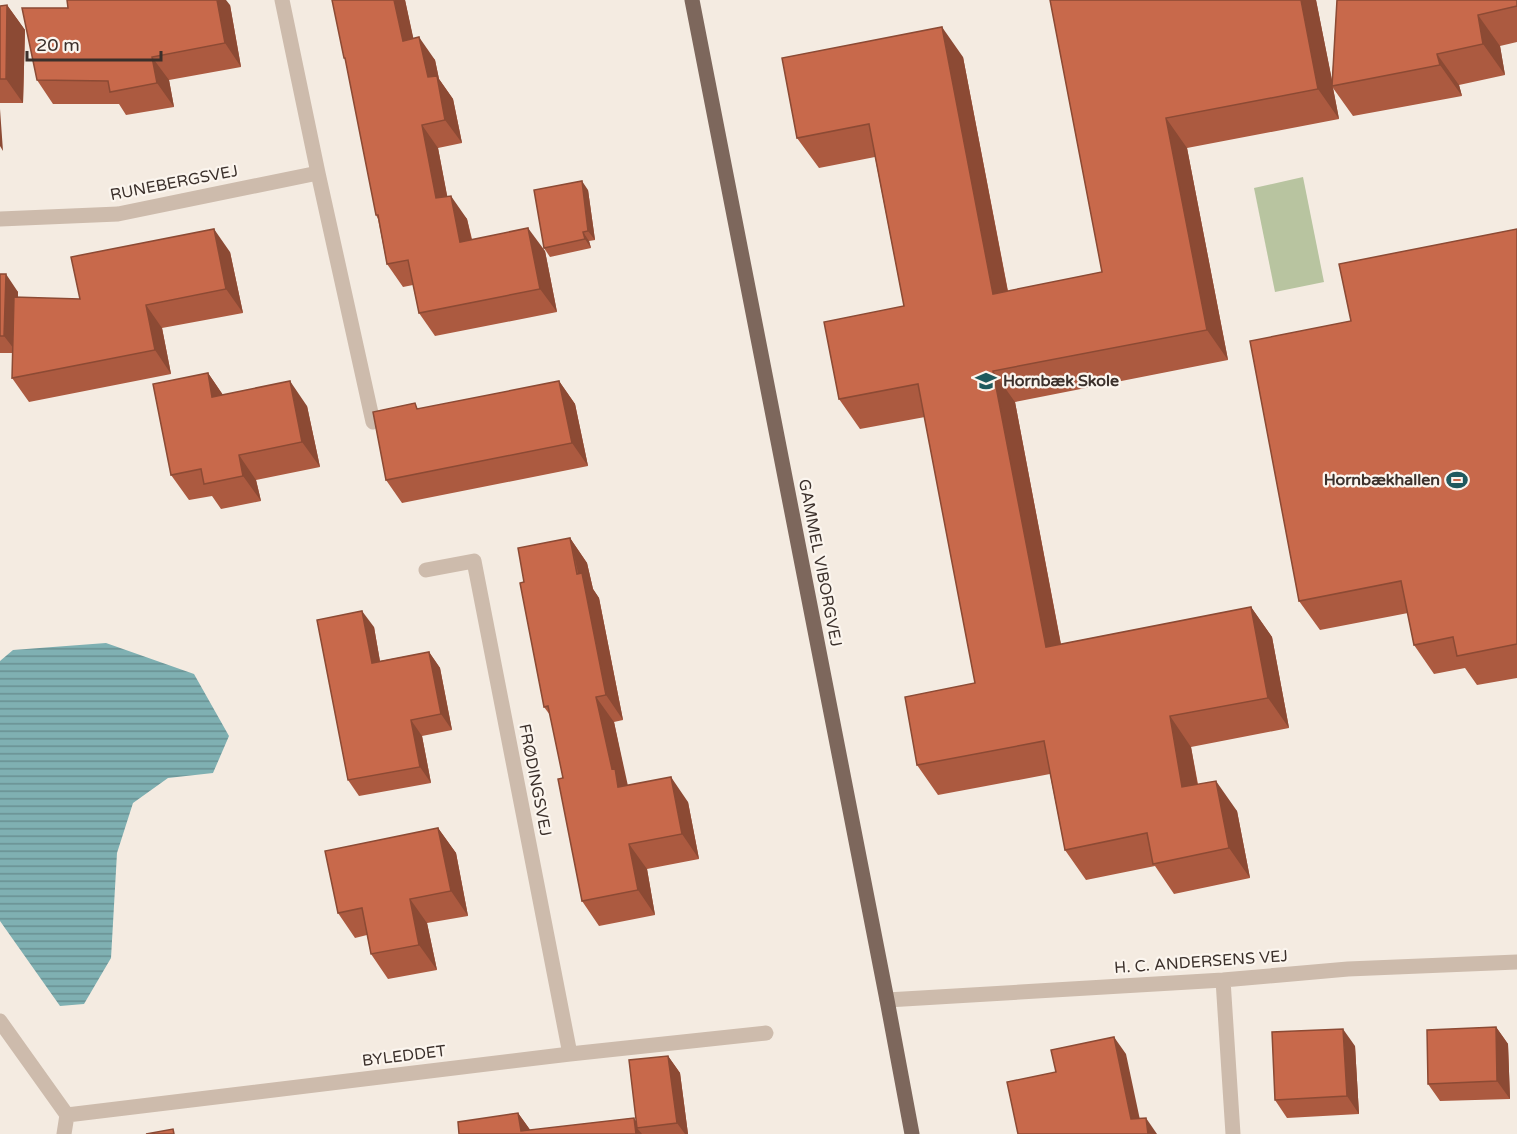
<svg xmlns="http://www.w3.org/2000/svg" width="1517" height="1134" viewBox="0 0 1517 1134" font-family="'Varela Round',sans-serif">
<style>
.grass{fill:#b8c4a0}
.water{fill:url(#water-rules)}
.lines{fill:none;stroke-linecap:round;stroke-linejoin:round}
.minor{stroke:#cdbbac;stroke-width:15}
.major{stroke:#7d675c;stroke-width:15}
.wall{fill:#ac5a40}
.shaded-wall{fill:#8c4a34}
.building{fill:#c8694b;stroke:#8c4a34;stroke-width:1.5}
.labels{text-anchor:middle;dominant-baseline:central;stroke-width:4.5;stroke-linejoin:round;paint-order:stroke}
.street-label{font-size:16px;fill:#3b302b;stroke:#fbf5ee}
.poi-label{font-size:16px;font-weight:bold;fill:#3b302b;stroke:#fbf5ee;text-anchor:start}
</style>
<defs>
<pattern id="water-rules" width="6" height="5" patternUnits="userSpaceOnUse" patternTransform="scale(1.5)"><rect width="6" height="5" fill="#7fb0b2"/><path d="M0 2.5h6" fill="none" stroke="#699091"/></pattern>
</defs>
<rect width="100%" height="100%" fill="#f4ebe1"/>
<path class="grass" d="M1303 177 1324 282 1275 292 1254 188Z"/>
<path class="water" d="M106 643 194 674 229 736 213 773 168 778 133 803 117 853 111 958 84 1004 60 1006 0 921V661L13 650Z"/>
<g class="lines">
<path class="minor" d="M282 0 318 173 373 422
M0 219 118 214 318 173
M426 570 474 561 570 1054
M1223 980 1233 1134
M887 1000 1223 980 1348 969 1517 962
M0 1021 67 1115
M64 1134 67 1115 570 1054 766 1033"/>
<path class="major" d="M692 0 887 1000 912 1134"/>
</g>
<path class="wall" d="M405 0 413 38 435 60 439 79 453 99 462 143 438 148 447 196 467 219 472 239 545 251 557 312 435 336 419 313 413 285 403 287 387 264 378 219 376 215 346 61 344 58Z
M1050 0H1316L1332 81 1337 0H1517V42L1500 46 1505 75 1459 85 1462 96 1353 116 1333 88 1339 119 1187 148 1228 360 1015 402 1061 644 1251 607 1272 637 1289 728 1191 747 1198 784 1237 811 1250 878 1174 894 1155 866 1086 880 1065 850 1050 774 938 795 917 765 975 683 925 417 860 429 839 399 904 306 875 157 819 168 797 138 963 57 1008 291 1102 272Z
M7 5 25 30 23 103H0V6Z
M230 5 241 67 169 80 174 107 126 115 119 104H53L37 80Z
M588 190 595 240 589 241 591 248 550 257 544 248Z
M1517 229V678L1477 685 1465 668 1434 674 1414 645 1408 613 1320 630 1299 601 1351 321Z
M230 252 243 313 162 328 171 374 29 402 12 378 13 353H0V274L18 292V298L80 299Z
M208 373 223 395 307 406 320 467 256 480 261 501 221 509 212 496 189 500 171 475Z
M559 381 575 404 588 466 402 503 386 480 419 409Z
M570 538 587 563 593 589 599 598 623 720 614 722 627 786 688 802 699 859 647 869 655 915 599 926 582 901 563 778 550 715 544 707 524 582Z
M374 627 380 661 429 652 440 668 452 730 422 736 431 783 359 796 348 780Z
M438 828 456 853 468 916 427 923 437 970 388 979 371 954 367 935 355 938 338 913Z
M1496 1027 1508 1044 1510 1099 1440 1101 1428 1084Z
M1355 1046 1359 1114 1287 1118 1275 1100Z
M668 1056 680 1073 688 1134H459L518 1113 530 1130 637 1121Z"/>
<path class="shaded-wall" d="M217 0H226L230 5 241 67 225 43Z
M394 0H405L419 64 403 41Z
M1301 0H1316L1333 85 1332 86 1333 88 1339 119 1318 89Z
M7 5 25 30 23 103 6 79Z
M1478 15 1500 46 1505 75 1483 44Z
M942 27 963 57 1014 324 993 294Z
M419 37 435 60 439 79 453 99 462 143 445 120 428 77Z
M1437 54 1459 85 1462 96 1440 65Z
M152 57 169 80 174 107 157 83Z
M0 109 3 151 0 146Z
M1166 118 1187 148 1228 360 1207 330Z
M422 125 438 148 452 221 436 198Z
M582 181 588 190 595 240 588 231Z
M451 196 467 219 477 265 460 242Z
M528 228 545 251 557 312 540 289Z
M214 229 230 252 243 313 226 289Z
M583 232 589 241 591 248 585 239Z
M6 274 18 292 17 353 4 336Z
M146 305 162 328 171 374 155 350Z
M993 371 1015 402 1067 677 1046 647Z
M208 373 225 398 212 397Z
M290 381 307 406 320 467 302 442Z
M559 381 575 404 588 466 572 443Z
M239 455 256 480 261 501 243 476Z
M570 538 587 563 593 589 599 598 623 720 606 695Z
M1251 607 1272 637 1289 728 1268 698Z
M362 611 374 627 383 679 372 663Z
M429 652 440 668 452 730 441 714Z
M596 697 614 722 628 786 618 787 612 769Z
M1170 716 1191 747 1203 817 1182 787Z
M411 720 422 736 431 783 420 767Z
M671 777 688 802 699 859 682 834Z
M1216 781 1237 811 1250 878 1229 848Z
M438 828 456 853 468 916 451 891Z
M629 844 647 869 655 915 638 890Z
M410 899 427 923 437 970 419 945Z
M1496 1027 1508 1044 1510 1099 1497 1081Z
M1343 1029 1355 1046 1359 1114 1347 1096Z
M1114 1037 1126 1054 1143 1134 1131 1119Z
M668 1056 680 1073 688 1134H685L677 1123Z
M518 1113 531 1131H521Z
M634 1118 641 1128H637L642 1134H636Z
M1146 1118 1157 1134H1148Z"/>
<path class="building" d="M67 0H217L225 43 152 57 157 83 110 92 108 81 37 80 22 8H68Z
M332 0H394L403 41 419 37 428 77 437 76 445 120 422 125 436 198 451 196 460 242 528 228 540 289 419 313 408 260 387 264 378 215H376L345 58H344Z
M1050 0H1301L1318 89 1166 118 1207 330 993 371 1046 647 1251 607 1268 698 1170 716 1182 787 1216 781 1229 848 1153 864 1147 833 1065 850 1044 741 917 765 905 697 975 683 918 384 839 399 824 322 904 306 869 124 797 138 782 58 942 27 993 294 1102 272Z
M1337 0H1517V6L1478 15 1483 44 1437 54 1440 65 1332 86Z
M7 5 6 79H0V6Z
M582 181 588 231 583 232 585 239 544 248 534 190Z
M214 229 226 289 146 305 155 350 12 378 14 297 80 299 71 257Z
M1517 229V644L1457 656 1453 637 1414 645 1401 581 1299 601 1250 341 1351 321 1339 264Z
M0 274H6L4 336H0Z
M208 373 212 397 290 381 302 442 239 455 243 476 204 484 201 469 171 475 153 384Z
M559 381 572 443 386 480 373 412 415 403 417 409Z
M570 538 577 574 582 573 606 695 596 697 612 769 615 768 618 787 671 777 682 834 629 844 638 890 582 901 558 779 563 778 548 706 544 707 520 583 524 582 518 548Z
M362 611 372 663 429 652 441 714 411 720 420 767 348 780 317 620Z
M438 828 451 891 410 899 419 945 371 954 362 908 338 913 325 851Z
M1496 1027 1497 1081 1428 1084 1427 1030Z
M1343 1029 1347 1096 1275 1100 1272 1032Z
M1114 1037 1131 1119 1146 1118 1148 1134H1018L1007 1082 1056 1072 1051 1050Z
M668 1056 677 1123 637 1128 629 1060Z
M518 1113 521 1131 634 1118 636 1134H459L458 1122Z
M173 1129 174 1134H146Z"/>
<defs>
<symbol id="school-bare" viewBox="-9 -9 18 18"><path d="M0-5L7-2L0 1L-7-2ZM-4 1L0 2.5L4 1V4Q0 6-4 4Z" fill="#1f5a5e" stroke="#fbf5ee" stroke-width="2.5" paint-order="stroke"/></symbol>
<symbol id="stadium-bare" viewBox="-9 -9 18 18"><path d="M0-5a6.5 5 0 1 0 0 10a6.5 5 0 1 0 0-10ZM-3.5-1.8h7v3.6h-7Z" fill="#1f5a5e" stroke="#fbf5ee" stroke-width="2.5" paint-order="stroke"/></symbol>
</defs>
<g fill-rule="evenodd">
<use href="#school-bare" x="971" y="366" width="30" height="30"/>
<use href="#stadium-bare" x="1442" y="465" width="30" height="30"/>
</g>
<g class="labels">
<g class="street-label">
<text transform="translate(174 183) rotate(-11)">RUNEBERGSVEJ</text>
<text transform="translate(820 563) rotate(79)">GAMMEL VIBORGVEJ</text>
<text transform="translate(535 780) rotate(79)">FRØDINGSVEJ</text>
<text transform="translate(1201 962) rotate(-4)">H. C. ANDERSENS VEJ</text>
<text transform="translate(404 1056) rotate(-7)">BYLEDDET</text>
</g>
<g class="poi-label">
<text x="1003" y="381">Hornbæk Skole</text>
<text x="1440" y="480" text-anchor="end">Hornbækhallen</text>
</g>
</g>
<path d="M27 51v9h134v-9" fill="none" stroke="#3b302b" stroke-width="3"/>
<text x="36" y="51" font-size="18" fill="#3b302b" stroke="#fbf5ee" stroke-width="4.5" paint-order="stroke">20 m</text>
</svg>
